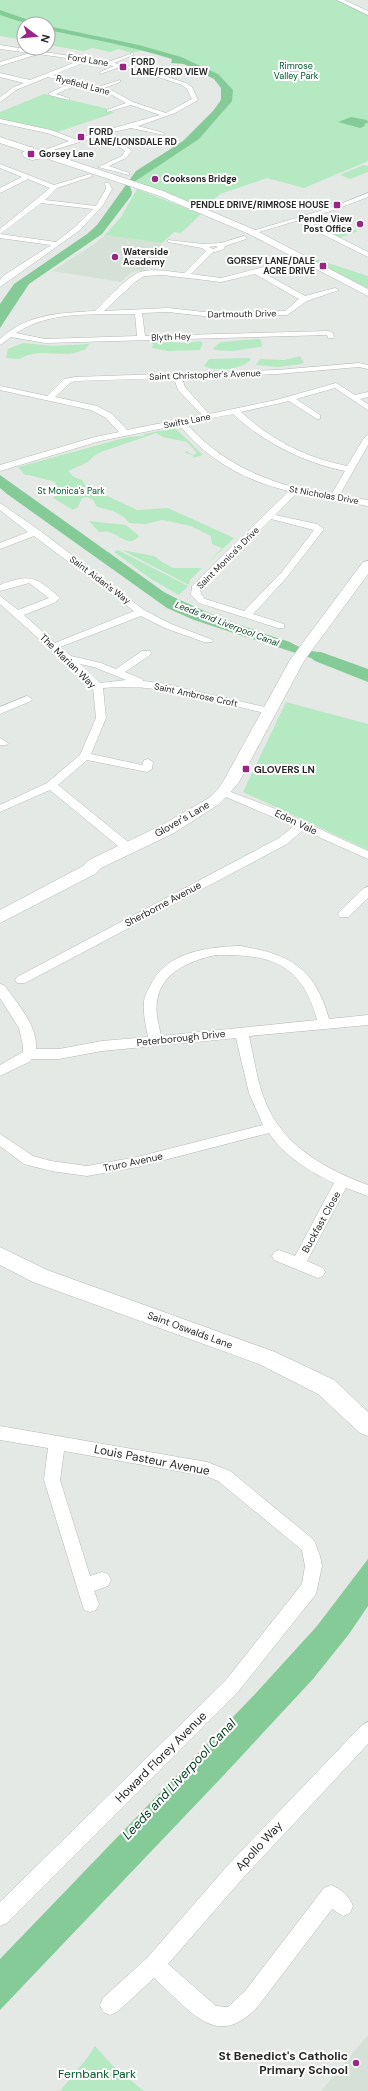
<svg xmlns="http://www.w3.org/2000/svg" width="368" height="2091" viewBox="0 0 368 2091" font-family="'DM Sans',sans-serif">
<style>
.built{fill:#d5e0d7}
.green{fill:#b4e9c1}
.water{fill:#85cb98}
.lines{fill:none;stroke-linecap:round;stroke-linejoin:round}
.street-casing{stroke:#b5b9b6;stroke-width:1}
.secondary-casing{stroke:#b5b9b6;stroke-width:1}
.street{fill:#fff;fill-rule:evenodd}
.secondary{fill:#fff;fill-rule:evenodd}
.poi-dot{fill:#982684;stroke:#fff;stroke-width:1.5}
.labels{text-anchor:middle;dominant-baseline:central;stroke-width:4;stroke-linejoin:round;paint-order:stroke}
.far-street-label{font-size:9px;fill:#272827;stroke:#fff}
.far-poi-label{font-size:9px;font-weight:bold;fill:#272827;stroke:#fff;text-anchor:start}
.far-park-label{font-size:9px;fill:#005628;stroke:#fff}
.far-water-label{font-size:9px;font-style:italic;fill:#043c1c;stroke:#fff}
.street-label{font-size:10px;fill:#272827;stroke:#fff}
.poi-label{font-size:10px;font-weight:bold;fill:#272827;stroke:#fff;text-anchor:start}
.near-street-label{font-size:12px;fill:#272827;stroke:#fff}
.near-poi-label{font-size:12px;font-weight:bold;fill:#272827;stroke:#fff;text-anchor:end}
.near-park-label{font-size:12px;fill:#005628;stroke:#fff}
.near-water-label{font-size:13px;font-style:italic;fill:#043c1c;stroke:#fff}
</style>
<rect width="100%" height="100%" fill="#e5e9e6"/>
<path class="built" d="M105 235 162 243 158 248 164 249 142 271 132 272 121 282 52 271 93 245Z
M368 2035V2091H321Z"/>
<path class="green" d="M0 0H338L368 14V161L304 188 267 178 220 194 200 211 132 181 175 151 228 97 214 75 152 51 48 28V24H33L0 13Z
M0 15 26 24H24V40L0 36Z
M48 30 144 50 132 53 119 49 110 52 92 48 84 51 48 45Z
M44 94 105 108 114 113 57 132 0 120V112Z
M363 165 368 166V172L350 179 340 175Z
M137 189 201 214 181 233 174 232 162 243 105 235 121 217Z
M340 225H342L358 231 339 238 324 230Z
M303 255 368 276V290Z
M259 339 261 340 262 346 260 347 232 351 215 350 213 348 221 342Z
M155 341 186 343 200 341 203 343 200 350 168 351 152 348 153 344 150 342Z
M23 343 53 346 89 344 86 349C80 351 74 354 68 354 51 354 34 350 20 359L6 358 8 349Z
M300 356 304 363 301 364 278 367 256 365 260 359 284 360Z
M249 358 251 359C242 370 217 372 204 366L209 359Z
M175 428 203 455 192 458 194 456 184 452 180 455 186 451 193 455 197 453 187 442 163 437 156 433 101 452 94 456 88 462 68 471 74 477 82 480 86 486 137 510 168 508 234 538 208 563 222 548 212 544 211 536 191 526 162 520 145 524 129 523 124 517 113 511 97 507 93 500 87 497 82 498 78 507 73 510 53 498 58 493 55 482 29 475H25L18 467 128 437 145 436 144 434Z
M89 521 126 525 139 536C129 548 120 535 109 532 107 531 102 532 99 532Z
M118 550 188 586 179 595 151 579 114 552Z
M122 550 154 556 162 562 173 568H202L190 580 189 585Z
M286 702 368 724V850L243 792Z
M95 2046 113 2066 144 2091H60L88 2057Z"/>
<path class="water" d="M0 10 40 24C25 24 14 20 0 15Z
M48 26 139 45 181 57 218 74 233 90 232 101 199 139 134 182 130 187 132 192 131 196 102 234 29 284 0 328V304L14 284 87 234 97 225 136 171 183 141 213 111 221 100V88L214 79 184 64 171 63 172 59C131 46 90 39 48 30Z
M351 117 367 120 368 123 364 124 365 126 360 128 338 122Z
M0 475 164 592C204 613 247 628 290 642 300 648 310 652 321 652L368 669V682L315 661 311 658 194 620 167 608 7 494 0 488Z
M368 1559V1606L349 1634 313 1679 223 1776 0 2010V1959L256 1693 317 1626Z"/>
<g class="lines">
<defs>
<path id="street" d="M337 0H344L368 11V15Z
M0 45 108 62 133 53V55L114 63 143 69 186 83 192 87 198 100 175 113 138 126 164 133V135L131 128 109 133 132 151 126 158 109 166 129 173V175L98 167 122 156 125 151 103 135 40 154V152L69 141 47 133 0 123V119L51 130 75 139 160 115 131 105 107 112V110L126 103 109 93 77 85 56 94 69 98V100L49 95V93L71 83 48 77 18 89 0 102V97L14 87 24 83 0 77V73L30 80 81 60 38 54 0 66V62L30 53 0 49ZM87 61 114 66 100 72V74L120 67 140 71 182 85 187 89 192 99 166 113 133 102 113 91 104 88 120 82V80L98 87 53 75Z
M32 147 35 149 28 155C36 157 47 151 54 156L32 160 24 157 22 153Z
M0 164 54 185 90 174 93 176 57 188 45 200 96 206 106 189 105 183H109L112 189 103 205 80 230 0 287V280L3 276 51 245 0 238V229L50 188 28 179 0 193V188L22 177 0 168ZM41 203 93 209 75 227 56 242 0 234Z
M368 193V197L334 210 303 219 368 252V257L296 221 252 234 249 232 330 208Z
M244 236 247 238 246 239 225 246 224 249 212 253 191 274 221 278 280 263 301 264 312 262 316 264 315 266 301 268 280 267 262 272 305 296 335 288 339 290 307 301 287 315 213 317 168 312 142 313 145 336 329 331 333 333 334 338H328L327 335 45 343 11 337 0 345V339C27 314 59 313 95 311 107 300 125 278 140 272 153 268 171 272 184 273L206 251 202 248 168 242V240L203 244 221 243ZM214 246 218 247 213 249 209 247ZM255 274 299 299 285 311 213 313 168 308 104 311 135 282 144 276 163 275 221 282ZM135 314 137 336 45 339 16 333C50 310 95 315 135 314Z
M359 363 368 365V369L359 367 277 374 182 378 185 387 209 414 276 400 336 383 355 395 368 392V397L360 399 368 404V410L335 388 296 399 320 415V419H317L289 401 241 412C271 440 307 458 347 466L364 438 368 435V445L339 496 368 500V506L297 493 275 515 317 524 324 529 287 577 253 614 284 624V628H278L199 603 191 595 192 586 289 491C245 481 208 460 179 425L100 441 0 471V465L95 437 119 432 106 418 91 410 0 390V386L47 396 64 379 75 377 277 370ZM174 378 178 390 202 415 127 430 112 414 97 406 55 397 70 383 75 381ZM233 414C265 443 302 462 345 471L331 495C275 486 224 467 186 423ZM271 519 314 530 281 573 244 611 205 599 201 594 200 589Z
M0 503 39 530 144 610 171 624 213 640 212 642H204L165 628 141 616 60 647 71 656 101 663 116 669 142 651H150L151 653 150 655 125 672 142 679 143 681 161 683 269 708 274 711 269 714C215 702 159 682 103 688L106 718 91 754 142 765 144 760 148 759 153 762 152 769 147 772 87 760 58 785 132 845 134 848 132 851H124L50 790 0 812V805L47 783 80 755 96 718 93 687 0 604V596L18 610 49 598 29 583 0 591V585C29 574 35 576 58 596L60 598 54 603 24 615 55 643 134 611 34 536 0 549V543L28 532 0 510ZM80 664 94 667 126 680 100 683Z
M27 696 32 699 31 701 0 714V707Z
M0 738 8 743 7 745H0Z
M223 789 278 810 368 851V859L303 830 287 844 25 983H17L15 980 17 977 279 838 294 826 219 794 217 792Z
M368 887V898L348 917H340L338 914 340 911 364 888Z
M240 946C290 954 315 968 329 1019L368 1015V1025L249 1036C254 1058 257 1081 265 1101 283 1146 325 1169 368 1185V1196L346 1188 307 1261 323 1268 325 1272 323 1276 318 1278 274 1260 272 1256 274 1252 279 1250 295 1256 334 1183C310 1172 284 1156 269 1133L137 1167 87 1176 51 1171 24 1164 0 1146V1134L33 1156 51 1161 87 1166 137 1157 263 1125 249 1093 236 1038 102 1051 59 1059H32L29 1062 0 1076V1065L23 1052V1046L19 1028 0 998V984L4 985C17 1003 38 1026 36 1049H59L102 1041 148 1037C146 1026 143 1015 144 1003 144 997 147 992 150 986 166 952 206 947 240 946ZM216 955C271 954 302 963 317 1020L161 1036C159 1025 155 1013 157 1002 160 972 192 960 216 955Z
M0 1426 207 1462 230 1471 314 1540 320 1556 322 1566 316 1594 237 1693 7 1923 0 1926V1902L225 1681 302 1584 305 1566 302 1550 218 1481 206 1476 64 1451 60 1480 90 1576 102 1572 108 1574 111 1580 108 1586 94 1591 99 1604 96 1610 90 1612 84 1610 44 1480 48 1448 0 1440Z
M368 1722V1744L243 1878 168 1964 216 2006 228 2007 245 1991 324 1888 331 1885C341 1889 349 1896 353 1906L350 1913 343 1916 332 1909 259 2005C217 2053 189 2009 154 1978L117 2012 110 2015 103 2012 100 2005 103 1998 147 1958 229 1864 362 1725Z"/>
<path id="secondary" d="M0 137 163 191 255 230 368 289V296L249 234 157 195 0 143Z
M368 561V574L304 661 239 782 228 795 219 804 174 833 101 868 95 874 0 923V910L83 866 89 860 162 825 209 798 218 789 224 780 290 660 363 562Z
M0 1247 47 1270 275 1352 334 1380 368 1412V1436L360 1433 318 1394 259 1364 33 1282 0 1265Z"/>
</defs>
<use href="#street" class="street-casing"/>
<use href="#secondary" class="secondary-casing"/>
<use href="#street" class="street"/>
<use href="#secondary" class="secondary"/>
</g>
<g class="poi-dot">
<rect x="119" y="63" width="8" height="8" rx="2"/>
<rect x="77" y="133" width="8" height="8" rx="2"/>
<rect x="27" y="150" width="8" height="8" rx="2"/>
<circle cx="155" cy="179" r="4"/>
<rect x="333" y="201" width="8" height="8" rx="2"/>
<circle cx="360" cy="224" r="4"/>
<circle cx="115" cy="257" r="4"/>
<rect x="319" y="262" width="8" height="8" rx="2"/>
<rect x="242" y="765" width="8" height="8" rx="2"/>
<circle cx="356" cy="2063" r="4"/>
</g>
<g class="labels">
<g class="far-street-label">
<text transform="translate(88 60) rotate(9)">Ford Lane</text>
<text transform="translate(83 85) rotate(15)">Ryefield Lane</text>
<text transform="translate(242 314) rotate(-1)">Dartmouth Drive</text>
<text transform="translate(171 337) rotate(-2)">Blyth Hey</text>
<text transform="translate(205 375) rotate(-2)">Saint Christopher's Avenue</text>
<text transform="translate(187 421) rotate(-11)">Swifts Lane</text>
<text transform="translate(324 495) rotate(10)">St Nicholas Drive</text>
<text transform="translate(228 558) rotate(-45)">Saint Monica's Drive</text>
<text transform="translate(100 580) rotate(37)">Saint Aidan's Way</text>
<text transform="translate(196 695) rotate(12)">Saint Ambrose Croft</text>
</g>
<g class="far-poi-label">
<text x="131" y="62">FORD<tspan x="131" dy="10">LANE/FORD VIEW</tspan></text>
<text x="89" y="132">FORD<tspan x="89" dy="10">LANE/LONSDALE RD</tspan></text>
<text x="39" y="154">Gorsey Lane</text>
<text x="163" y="179">Cooksons Bridge</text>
<text x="329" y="205" text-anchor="end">PENDLE DRIVE/RIMROSE HOUSE</text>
<text x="352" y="219" text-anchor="end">Pendle View<tspan x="352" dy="10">Post Office</tspan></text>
<text x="123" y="252">Waterside<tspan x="123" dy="10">Academy</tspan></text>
<text x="315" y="261" text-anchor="end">GORSEY LANE/DALE<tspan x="315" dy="10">ACRE DRIVE</tspan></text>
</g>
<g class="far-park-label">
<text x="296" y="66">Rimrose<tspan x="296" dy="10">Valley Park</tspan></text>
<text x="71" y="491">St Monica's Park</text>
</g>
<g class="far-water-label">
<text transform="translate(227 624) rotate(21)">Leeds and Liverpool Canal</text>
</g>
<g class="street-label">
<text transform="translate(68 661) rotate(44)">The Marian Way</text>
<text transform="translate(182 819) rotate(-30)">Glover's Lane</text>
<text transform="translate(296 822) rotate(25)">Eden Vale</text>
<text transform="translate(163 904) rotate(-28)">Sherborne Avenue</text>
<text transform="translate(181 1038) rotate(-6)">Peterborough Drive</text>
<text transform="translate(133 1162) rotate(-12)">Truro Avenue</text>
<text transform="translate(321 1222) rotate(-61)">Buckfast Close</text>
<text transform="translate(190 1330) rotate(20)">Saint Oswalds Lane</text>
</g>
<g class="poi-label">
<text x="254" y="769">GLOVERS LN</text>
</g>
<g class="near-street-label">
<text transform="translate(152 1460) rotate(11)">Louis Pasteur Avenue</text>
<text transform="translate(161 1757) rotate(-45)">Howard Florey Avenue</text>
<text transform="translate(259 1846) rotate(-47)">Apollo Way</text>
</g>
<g class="near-poi-label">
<text x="348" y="2056">St Benedict's Catholic<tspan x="348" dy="14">Primary School</tspan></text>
</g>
<g class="near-park-label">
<text x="97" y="2074">Fernbank Park</text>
</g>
<g class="near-water-label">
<text transform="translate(179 1779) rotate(-47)">Leeds and Liverpool Canal</text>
</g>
</g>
<g transform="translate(36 36) rotate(106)"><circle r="19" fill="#ffffff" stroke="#a9a9a9"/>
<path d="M0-3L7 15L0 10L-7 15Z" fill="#982684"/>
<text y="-6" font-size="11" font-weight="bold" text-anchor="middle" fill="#272827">N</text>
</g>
</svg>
